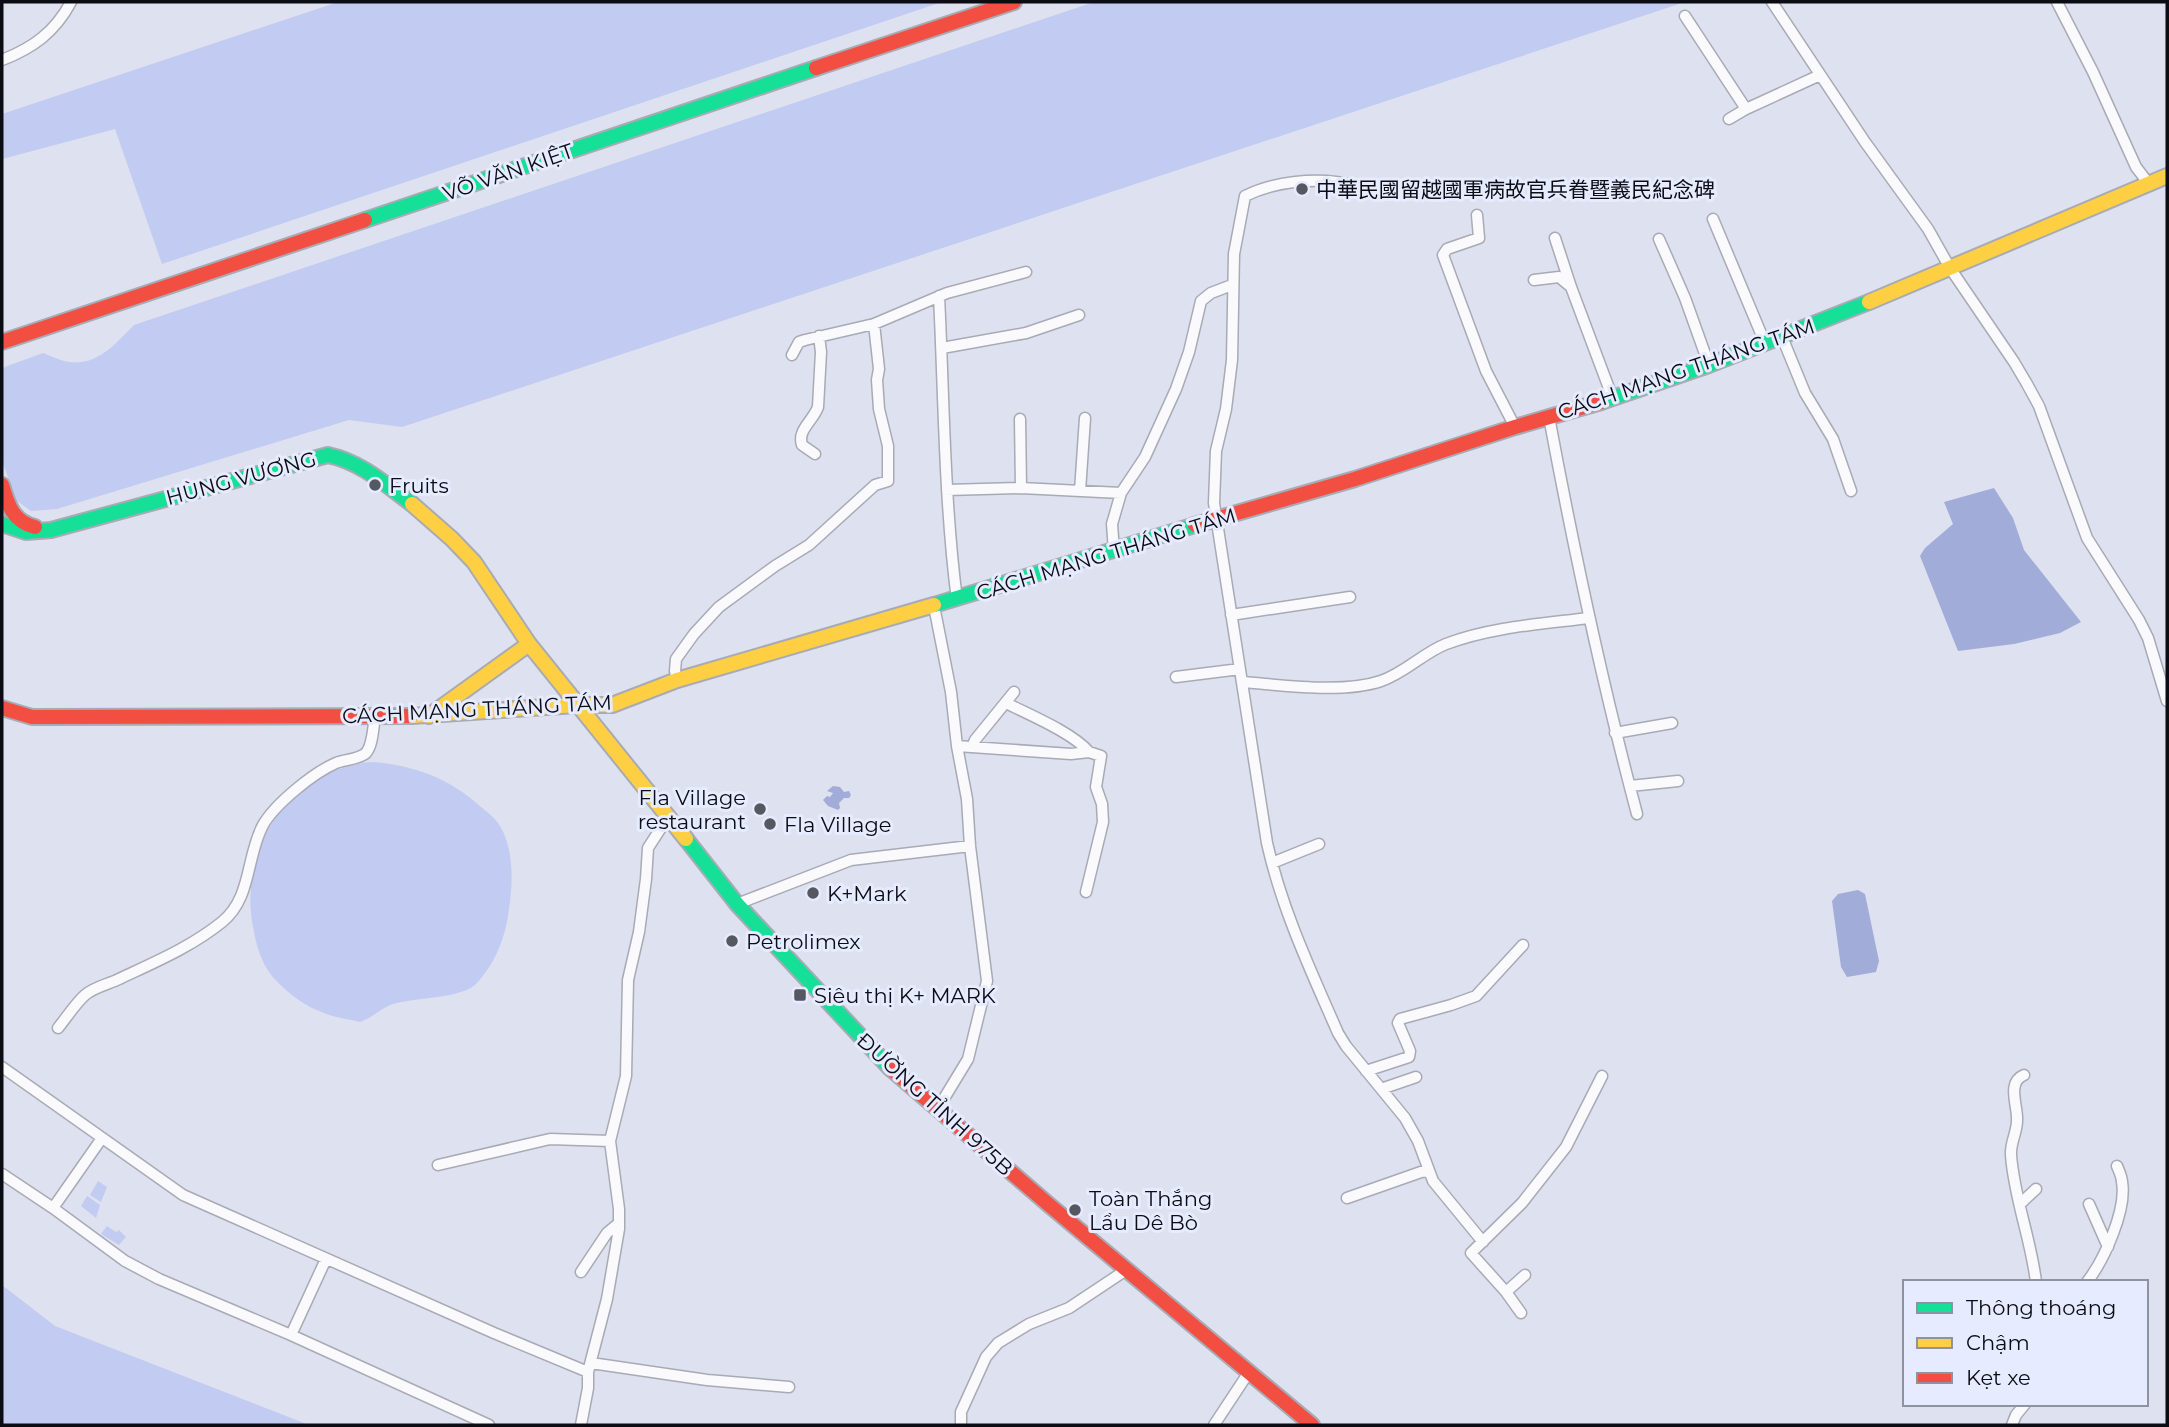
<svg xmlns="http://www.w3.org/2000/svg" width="2169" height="1427" viewBox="0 0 2169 1427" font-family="Montserrat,'Noto Sans SC',sans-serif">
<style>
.green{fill:#c2cbf1}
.water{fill:#a2acd9}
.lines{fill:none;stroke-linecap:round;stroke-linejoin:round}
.street-casing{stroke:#a8aab4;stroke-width:13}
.fast-casing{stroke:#a8aab4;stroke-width:18}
.slow-casing{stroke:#a8aab4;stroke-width:18}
.jam-casing{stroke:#a8aab4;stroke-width:18}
.street{stroke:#fafafd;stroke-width:10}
.fast{stroke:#16e098;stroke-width:14}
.slow{stroke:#ffcf43;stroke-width:14}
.jam{stroke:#f24e42;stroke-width:14}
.poi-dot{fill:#555761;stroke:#e6ebff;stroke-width:2.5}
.labels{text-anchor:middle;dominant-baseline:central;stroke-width:6;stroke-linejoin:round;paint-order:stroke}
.street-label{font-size:21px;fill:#0b0c14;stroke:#e6ebff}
.poi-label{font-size:21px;fill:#0b0c14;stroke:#e6ebff;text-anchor:start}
</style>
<rect width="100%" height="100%" fill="#dee1ef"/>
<path class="green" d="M338 2H942L162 264 115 129 2 159V114Z
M1094 2H1685L402 427 349 420 57 509 31 511 17 501 2 461V368L43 353C51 356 61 361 69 362 98 366 116 343 134 325Z
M371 762C414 765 449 778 481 807 487 812 496 819 500 826 514 850 513 882 509 909 506 936 495 965 475 985 461 998 412 998 393 1004 381 1008 372 1018 360 1022 347 1019 332 1017 319 1011 303 1005 283 989 272 976 261 963 256 944 253 927 238 848 289 770 371 762Z
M98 1181 107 1187 101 1202 90 1195Z
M87 1196 100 1205 96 1218 81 1206Z
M107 1226 116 1232 119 1230 126 1237 119 1245 101 1234Z
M2 1285 55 1326 309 1425H2Z"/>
<path class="water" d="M1994 488 2013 518 2024 550 2081 622 2060 633 2014 644 1958 651 1920 556 1925 548 1953 524 1944 502Z
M833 786 840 787 844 792 849 791 851 795 849 798H844L839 803 840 808 838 810 828 806 823 800 827 796 830 797 833 793 827 791Z
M1858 890 1865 894 1879 961 1876 972 1847 977 1841 967 1832 901 1838 894Z"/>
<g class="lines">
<defs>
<path id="street" d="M1772 2 1865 142 1928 229 1950 268 2014 362 2027 384 2039 406 2087 538 2139 620 2148 638 2167 701
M2057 2 2093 72 2136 167 2149 184
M1685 16 1746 109
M2 60C33 48 55 32 71 2
M1729 119 1746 109 1820 75
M1371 187C1356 186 1341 182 1327 181 1300 180 1269 184 1245 196L1234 254 1232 360 1226 409 1216 451 1214 503 1267 843C1282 910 1311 971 1338 1033L1346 1046 1405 1118 1418 1141 1433 1181 1483 1242
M1477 215 1479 238 1447 249 1443 255 1486 371 1515 427
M1713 219 1765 343
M1555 238 1571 287 1613 399
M1659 239 1685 298 1709 365
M1534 280 1559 277 1571 287
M939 296C944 397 944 499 957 600
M1782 337 1805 393 1833 439 1851 491
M942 348 1026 333 1079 315
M792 355 799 342 805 340 874 324 947 293 1026 272
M1549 417C1574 551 1602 683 1637 814
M1020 419 1021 488
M815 454 802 445C797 430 813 421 818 407L821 352 819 336
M947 490 1021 488 1121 493 1112 524 1114 551
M1080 491 1085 418
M1121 493 1145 457 1176 389 1189 352 1201 301 1211 293 1232 285
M934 606 951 692 957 746 967 799 970 846 987 981 968 1059 937 1110
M1231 615 1350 597
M1176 677 1240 669
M677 680 675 671 676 659 694 634 719 607 775 566 809 545 875 485 888 481V446L879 409 877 380 879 369 874 324
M1242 682C1283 685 1342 694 1381 681 1405 673 1423 653 1446 644 1491 627 1541 624 1589 618
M1006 703C1030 715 1073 733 1089 752
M1615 733 1672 723
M957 746 1071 754 1089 752 1101 756 1096 787 1102 804 1103 822 1086 892
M972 747 975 740 1014 692
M1630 786 1678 781
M1272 863 1319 844
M737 904 851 860 970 846
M58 1028C67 1017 75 1004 85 995 94 987 109 984 119 979 155 962 191 947 222 922 252 898 246 856 263 825 275 804 313 773 336 763 345 759 358 760 366 753 373 745 373 727 375 717
M2 1067 183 1195 494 1333 588 1372
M1366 1071 1409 1057 1410 1051 1398 1023 1400 1019 1451 1005 1476 996 1523 945
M2024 1075C2007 1082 2017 1104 2017 1118 2018 1131 2010 1142 2011 1155 2014 1198 2031 1239 2036 1282
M1381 1089 1416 1077
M438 1165 550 1139 610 1141
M2 1174 53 1208 125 1261 159 1279 291 1335 489 1425
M1347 1198 1421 1172 1429 1171
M2020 1204 2036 1189
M2089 1204 2108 1247
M53 1208 102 1138
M581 1272 607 1233 619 1223
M2087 1282C2104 1260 2127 1210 2122 1182 2122 1177 2119 1171 2117 1166
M1506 1292 1525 1275
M1521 1313 1506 1292 1471 1253 1522 1203 1566 1147 1602 1076
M291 1335 326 1259
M591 1363 707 1380 789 1387
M581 1425 588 1388V1372L607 1299 619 1229V1209L610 1141 626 1076 628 980 639 932 646 879 648 848 668 817
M961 1425V1412L986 1357 998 1343 1029 1324 1069 1308 1126 1270
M1214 1425 1249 1372
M2012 1425 2016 1415 2025 1404"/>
<path id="fast" d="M365 220 816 68
M1601 402 1709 365 1869 302
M2 524 26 532 51 530 328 455C361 462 385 484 412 504
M934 605 1195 525
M686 839 737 904 890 1068"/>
<path id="slow" d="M1869 302 2167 176
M412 504 452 539 474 562 529 644 686 839
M411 716 577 705H612L677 680 934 605
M429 716 529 644"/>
<path id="jam" d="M816 68 1014 2
M2 342 365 220
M2 485C8 505 13 522 35 527
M1195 525 1355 479 1515 427 1601 402
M2 708 32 717 411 716
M890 1068 1048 1204 1312 1425"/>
</defs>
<use href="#street" class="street-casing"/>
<use href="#fast" class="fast-casing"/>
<use href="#slow" class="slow-casing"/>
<use href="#jam" class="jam-casing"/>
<use href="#street" class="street"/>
<use href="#fast" class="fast"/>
<use href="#slow" class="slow"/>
<use href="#jam" class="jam"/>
</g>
<g class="poi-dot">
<circle cx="1302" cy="189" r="7"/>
<circle cx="375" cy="485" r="7"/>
<circle cx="760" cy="809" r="7"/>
<circle cx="770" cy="824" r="7"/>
<circle cx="813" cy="893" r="7"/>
<circle cx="732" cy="941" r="7"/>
<rect x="793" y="988" width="14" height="14" rx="3.5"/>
<circle cx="1075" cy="1210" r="7"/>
</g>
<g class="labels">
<g class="street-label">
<text transform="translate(508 172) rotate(-19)">VÕ VĂN KIỆT</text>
<text transform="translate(1686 369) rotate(-19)">CÁCH MẠNG THÁNG TÁM</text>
<text transform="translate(241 478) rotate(-15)">HÙNG VƯƠNG</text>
<text transform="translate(1106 554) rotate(-17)">CÁCH MẠNG THÁNG TÁM</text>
<text transform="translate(477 709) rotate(-3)">CÁCH MẠNG THÁNG TÁM</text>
<text transform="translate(935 1104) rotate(42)">ĐƯỜNG TỈNH 975B</text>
</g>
<g class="poi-label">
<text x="1316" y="189">中華民國留越國軍病故官兵眷暨義民紀念碑</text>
<text x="389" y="485">Fruits</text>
<text x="746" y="797" text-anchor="end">Fla Village<tspan x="746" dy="24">restaurant</tspan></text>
<text x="784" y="824">Fla Village</text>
<text x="827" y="893">K+Mark</text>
<text x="746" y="941">Petrolimex</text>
<text x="814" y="995">Siêu thị K+ MARK</text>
<text x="1089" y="1198">Toàn Thắng<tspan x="1089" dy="24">Lẩu Dê Bò</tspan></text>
</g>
</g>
<rect width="2169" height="1427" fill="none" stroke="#0b0c14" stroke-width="7"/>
<rect x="1903" y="1280" width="245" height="126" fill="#e6ebff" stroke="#8e92a1" stroke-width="2"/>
<rect x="1917" y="1303" width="35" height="10" fill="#16e098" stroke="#8e92a1" stroke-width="2"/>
<text x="1966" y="1315" font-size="21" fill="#0b0c14">Thông thoáng</text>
<rect x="1917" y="1338" width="35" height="10" fill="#ffcf43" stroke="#8e92a1" stroke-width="2"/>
<text x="1966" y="1350" font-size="21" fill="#0b0c14">Chậm</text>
<rect x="1917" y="1373" width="35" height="10" fill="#f24e42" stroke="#8e92a1" stroke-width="2"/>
<text x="1966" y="1385" font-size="21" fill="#0b0c14">Kẹt xe</text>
</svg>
